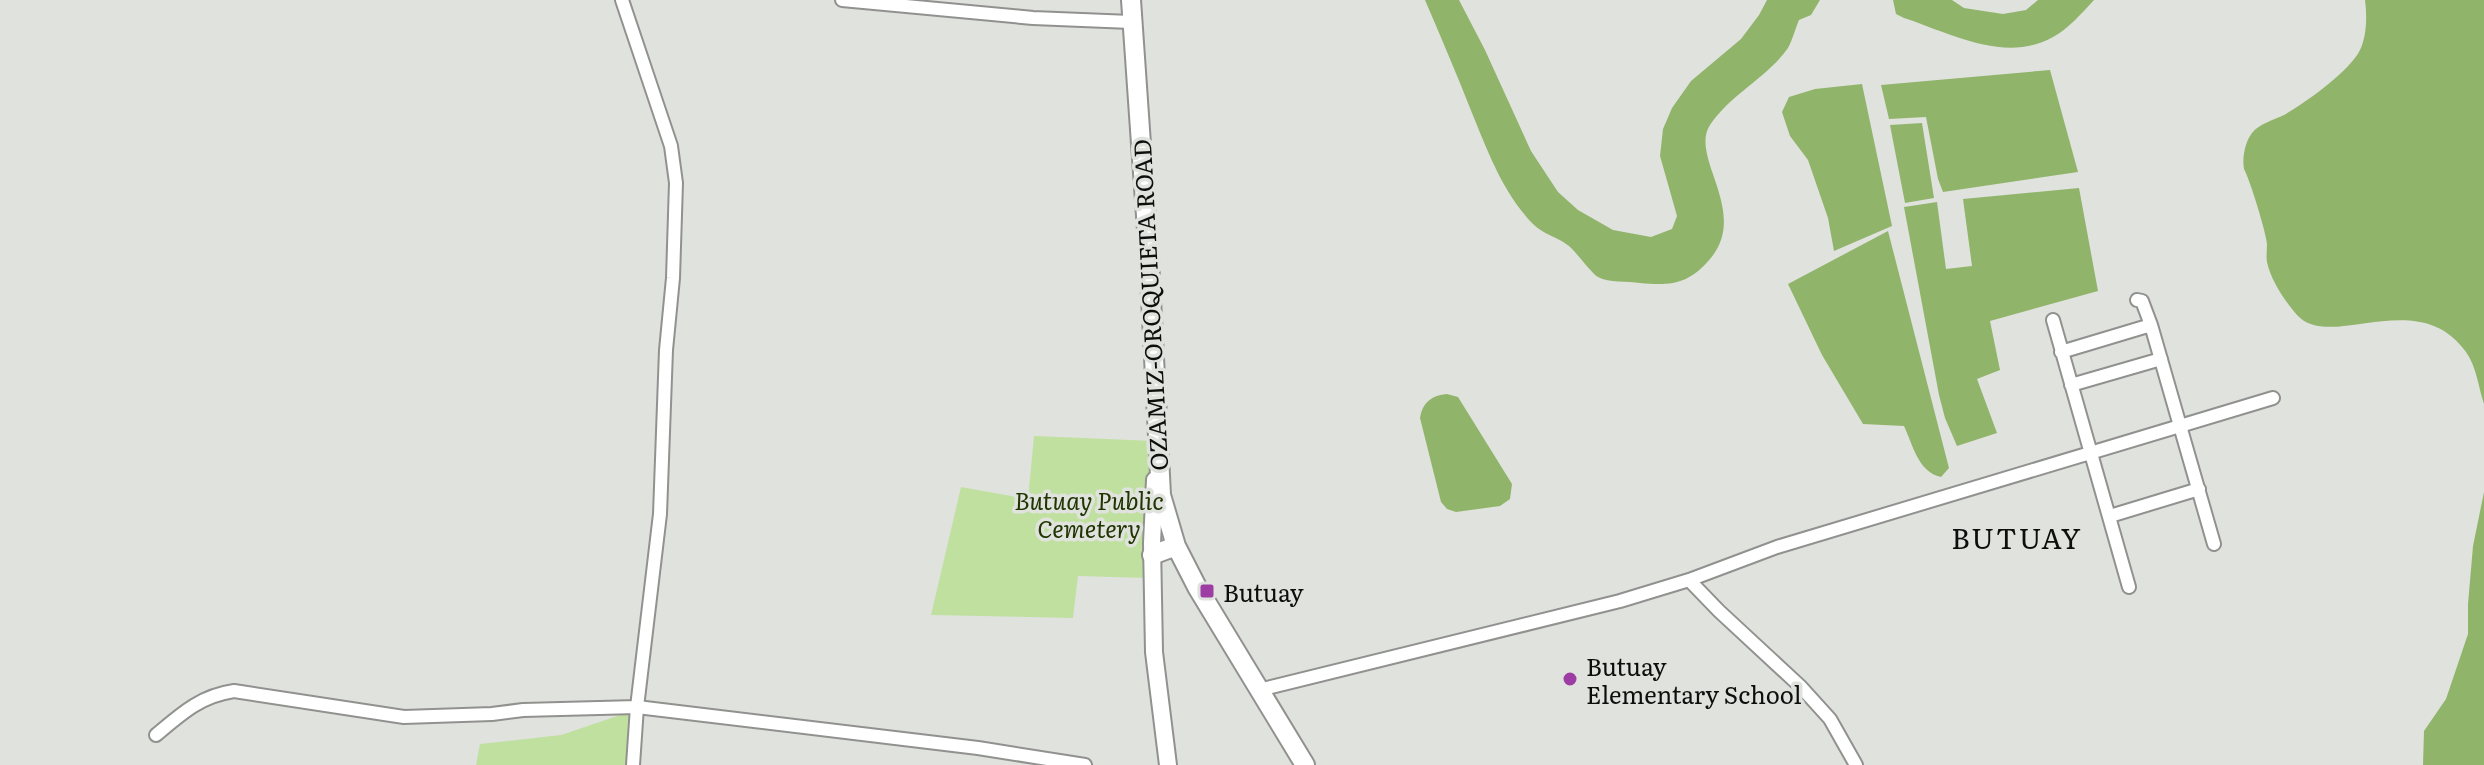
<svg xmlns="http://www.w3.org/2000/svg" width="2484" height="765" viewBox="0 0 2484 765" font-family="Literata,serif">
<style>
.green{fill:#c0e0a0}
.water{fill:#91b46b}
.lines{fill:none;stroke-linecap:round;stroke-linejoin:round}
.minor-casing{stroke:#91928f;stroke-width:16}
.major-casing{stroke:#91928f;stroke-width:20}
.highway-casing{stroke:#91928f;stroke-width:22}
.minor{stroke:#fff;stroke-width:12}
.major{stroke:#fff;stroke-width:16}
.highway{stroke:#fff;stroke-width:18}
.poi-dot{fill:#9d3ca3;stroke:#e0e2de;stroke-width:3}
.labels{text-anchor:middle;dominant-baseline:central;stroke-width:7;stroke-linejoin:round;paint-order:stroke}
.street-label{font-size:24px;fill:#0e0f0d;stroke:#e0e2de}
.park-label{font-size:24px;font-style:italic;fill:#203500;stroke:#e0e2de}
.poi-label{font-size:24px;fill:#0e0f0d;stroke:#e0e2de;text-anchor:start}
.quarter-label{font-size:28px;letter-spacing:2px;fill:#0e0f0d;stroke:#e0e2de}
</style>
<rect width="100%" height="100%" fill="#e0e2de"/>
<path class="green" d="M1034 436 1154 441 1147 578 1078 576 1073 618 931 615 961 487 1028 499Z
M632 711 626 765H476L480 744 561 735Z"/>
<path class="water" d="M1425 0H1459L1485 50 1531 151 1558 192 1578 210 1613 230 1651 237 1672 229 1677 216 1660 156 1663 129 1672 108 1691 81 1741 39 1759 15 1767 0H1820L1811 15 1799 20C1795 29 1793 39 1788 48 1767 78 1731 94 1710 125 1689 157 1750 212 1710 259 1689 284 1671 286 1640 283 1628 281 1609 283 1598 277 1592 274 1577 253 1569 246 1558 237 1544 235 1533 224 1503 193 1488 152 1472 113 1457 75 1441 37 1425 0Z
M1893 0H1952L1964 8 2003 14 2026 10 2038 0H2094C2082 13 2068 29 2053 37 2005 64 1950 33 1904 18L1896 14Z
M2365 0H2484V404C2478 386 2477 368 2466 352 2418 284 2330 352 2297 315 2285 301 2271 281 2267 262 2266 256 2267 250 2267 244 2266 232 2250 180 2244 169 2242 158 2245 142 2252 133 2260 123 2274 120 2284 115 2305 103 2350 71 2360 50 2367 36 2367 15 2365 0Z
M2050 70 2078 172 1943 192 1938 179 1926 117 1889 119 1881 85Z
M1862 84 1892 226 1834 251 1828 218 1808 160 1790 136 1782 112 1789 97 1815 89Z
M1922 123 1934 198 1905 203 1890 125Z
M2079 188 2098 291 1990 321 2000 370 1977 379 1997 433 1957 446 1945 418 1939 395 1904 207 1937 202 1946 269 1972 266 1963 199Z
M1888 231 1949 468 1941 477C1918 472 1913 445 1904 426L1863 424 1822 355 1788 284Z
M1447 394 1458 397 1512 484 1510 499 1500 506 1456 512 1447 509 1441 502 1420 418C1422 403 1432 395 1447 394Z
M2484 492V765H2423L2424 731 2446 699 2468 634V604L2473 546Z"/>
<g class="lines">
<defs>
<path id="minor" d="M622 0 671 146 676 183 673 278 666 350 660 514 637 707 633 765
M842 0 1033 18 1131 22
M2137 300 2142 301 2151 325 2214 544
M2053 320 2129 587
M2061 352 2151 325
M2071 385 2161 359
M2110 516 2199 489
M1689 580 1719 611 1801 687 1830 719 1856 765
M1259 690 1620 601 1689 580 1777 547 2273 398
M156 735C181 714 200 696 234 691L404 717 492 714 523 710 637 707 978 748 1085 765"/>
<path id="major" d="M1155 480 1152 543 1154 652 1168 765"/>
<path id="highway" d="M1131 0 1149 259 1161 495 1176 546 1197 587 1305 765
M1152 555 1176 546"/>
</defs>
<use href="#minor" class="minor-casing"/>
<use href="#major" class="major-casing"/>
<use href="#highway" class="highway-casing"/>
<use href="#minor" class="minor"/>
<use href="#major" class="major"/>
<use href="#highway" class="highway"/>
</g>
<g class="poi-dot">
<rect x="1199" y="583" width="16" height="16" rx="4"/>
<circle cx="1570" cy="679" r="8"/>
</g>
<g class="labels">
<g class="street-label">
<text transform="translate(1149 305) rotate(-93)">OZAMIZ-OROQUIETA ROAD</text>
</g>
<g class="park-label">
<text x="1089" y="499">Butuay Public<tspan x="1089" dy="28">Cemetery</tspan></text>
</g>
<g class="poi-label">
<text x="1223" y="591">Butuay</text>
<text x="1586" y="665">Butuay<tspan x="1586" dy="28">Elementary School</tspan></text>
</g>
<g class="quarter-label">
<text x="2017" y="537">BUTUAY</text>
</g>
</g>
</svg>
